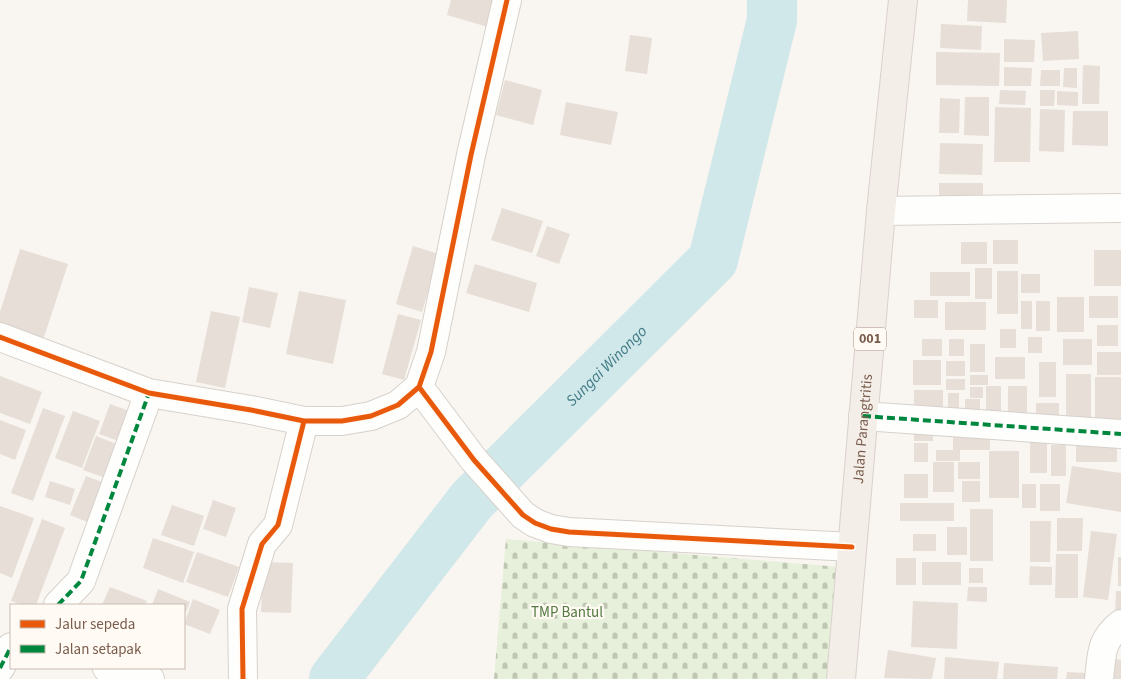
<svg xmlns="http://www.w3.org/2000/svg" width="1121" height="679" viewBox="0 0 1121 679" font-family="'Source Sans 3',sans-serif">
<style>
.cemetery{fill:url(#cemetery-stones)}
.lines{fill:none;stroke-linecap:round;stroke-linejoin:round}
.river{stroke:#d0e8ea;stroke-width:50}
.building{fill:#e6ded7}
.street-casing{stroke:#d7d1cb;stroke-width:30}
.primary-casing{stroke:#dad1cc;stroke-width:30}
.street{stroke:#fefefd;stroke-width:28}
.primary{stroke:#f3eee8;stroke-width:28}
.quiet{stroke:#00873e;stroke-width:4;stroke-dasharray:8 4;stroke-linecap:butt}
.cycleway-casing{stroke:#fffaf3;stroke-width:8}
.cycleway{stroke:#e8590c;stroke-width:5}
.labels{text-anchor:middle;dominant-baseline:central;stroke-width:4.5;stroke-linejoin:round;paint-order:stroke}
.shield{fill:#fffaf3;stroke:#a28b7f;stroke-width:1}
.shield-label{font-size:14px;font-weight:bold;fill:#7a5c4d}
.street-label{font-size:15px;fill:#7a5c4d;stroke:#fffaf3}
.park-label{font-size:15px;fill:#537a41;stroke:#fffaf3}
.water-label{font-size:16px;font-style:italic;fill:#437c86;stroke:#fffaf3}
</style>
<defs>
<pattern id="cemetery-stones" width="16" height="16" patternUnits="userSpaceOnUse" patternTransform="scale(1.25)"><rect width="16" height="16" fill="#e7f0db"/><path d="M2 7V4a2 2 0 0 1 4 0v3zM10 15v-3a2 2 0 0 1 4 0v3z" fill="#c0c6b4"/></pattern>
</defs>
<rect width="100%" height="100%" fill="#f9f5f0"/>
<path class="cemetery" d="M506 539 840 567 830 679H494Z"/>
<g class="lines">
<path class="river" id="s1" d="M334 679 472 500 713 260 772 20V0"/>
</g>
<path class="building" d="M451 0H495L488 27 447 15Z
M968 0H1007L1006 23 967 21Z
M941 24 982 26 981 50 940 48Z
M1078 31 1079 59 1043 61 1041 33Z
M630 35 652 38 647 74 625 71Z
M1004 39 1035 40 1034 62H1004Z
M936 52 1000 53 999 86 936 85Z
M1083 65 1100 66 1099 104H1082Z
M1004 67 1032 68 1031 86H1004Z
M1064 68H1077V88L1063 87Z
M1041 70H1060V86H1040Z
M505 80 542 90 533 125 496 115Z
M1000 90 1026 91 1025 105 999 104Z
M1040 90H1055L1054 106H1040Z
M1057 91 1078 92V106L1057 105Z
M965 97H989V136L964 135Z
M940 98 960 99 959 133H939Z
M566 102 618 112 611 145 560 135Z
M995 107 1031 108 1030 162H994Z
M1040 109 1065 110 1064 152 1039 151Z
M1073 111H1108V146L1072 145Z
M940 143 983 144 982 175 939 174Z
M939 183H983V205L939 204Z
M502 208 543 221 532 253 491 240Z
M547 226 570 234 559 264 536 256Z
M993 240H1018V264H993Z
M961 242H987V264H961Z
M413 246 439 254 422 312 396 304Z
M20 249 68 264 43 340 0 327V312Z
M1094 250H1121V286H1094Z
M475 264 537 283 529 312 466 293Z
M975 268H992V299H975Z
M997 271H1018V314H997Z
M930 272H970V296H930Z
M1021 274H1040V293H1021Z
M249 287 278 293 270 328 242 322Z
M299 291 346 300 333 364 286 354Z
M1089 296H1118V318H1089Z
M1057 297H1084V332H1057Z
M914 300H938V318H914Z
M1021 301H1032V329H1021Z
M1036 301H1050V331H1036Z
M945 302H986V330H945Z
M211 311 240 317 225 388 196 382Z
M398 314 421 320 404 380 382 374Z
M1097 325H1118V346H1097Z
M1000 329H1016V348H1000Z
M1028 337H1042V353H1028Z
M922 339H942V356H922Z
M949 339H964V356H949Z
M1063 339H1092V365H1063Z
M970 344H985V372H970Z
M1097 352H1121V375H1097Z
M995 357H1025V379H995Z
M913 360H941V385H913Z
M946 361H965V376H946Z
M1039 362H1056V397H1039Z
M1066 374H1091V424H1066Z
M970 375H988V385H970Z
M0 376 42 392 30 424 0 413Z
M1095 377H1121V425H1095Z
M946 379H965V390H946Z
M986 386H1001V418H986Z
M1008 386H1027V413H1008Z
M970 387H983V398H970Z
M914 390H943V410H914Z
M948 393H959V409H948Z
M965 399H980V415H965Z
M1036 403H1059V423H1036Z
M110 404 138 414 127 444 99 434Z
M43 408 65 416 33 501 11 493Z
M73 411 100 421 82 468 55 458Z
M0 420 26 430 15 460 0 454Z
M914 425H933V441H914Z
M953 428H990V450H953Z
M1030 433H1047V473H1030Z
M96 436 127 448 114 481 83 470Z
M1076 438H1117V462H1076Z
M914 443H928V462H914Z
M1051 445H1066V476H1051Z
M936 450H960V461H936Z
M989 451H1019V498H989Z
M933 462H954V492H933Z
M958 462H980V479H958Z
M1072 466 1121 473V512L1066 503Z
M904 474H928V498H904Z
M86 476 110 485 95 525 70 515Z
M50 481 75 489 70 505 45 497Z
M962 481H980V502H962Z
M1022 484H1036V508H1022Z
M1040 484H1060V511H1040Z
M213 500 236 508 226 537 203 529Z
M900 503H954V521H900Z
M172 505 204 516 194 546 161 535Z
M0 506 34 518 12 578 0 573Z
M970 509H993V561H970Z
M1057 518H1083L1082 551H1057Z
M42 519 65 528 36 605H23L11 601Z
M1030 521H1051L1050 562H1030Z
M947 527H967V555H947Z
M1091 531 1117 534 1108 600 1083 597Z
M913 534H936V551H913Z
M153 538 194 552 183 583 143 568Z
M197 552 239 567 228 597 186 582Z
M1056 554H1078V598H1055Z
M1118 557H1121V586H1118Z
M896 558H916V585H896Z
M263 562 293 563 291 613 261 612Z
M922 562H961V585H922Z
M1030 566 1052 567V585H1029Z
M969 568H983V583H969Z
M110 587 147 601 145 605H102Z
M968 587H987V602L967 601Z
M158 589 190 602 184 617V605H152Z
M1116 591H1121V615H1115Z
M193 599 220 610 210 634 184 624Z
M913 601 958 603 957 649 911 647Z
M888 650 936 658 932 679 884 678Z
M945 657 999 662 997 679H944Z
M1109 658 1121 660V679H1106Z
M1004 663 1058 667 1057 679H1003Z
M1067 672 1086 673V679H1066Z"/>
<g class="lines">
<defs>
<path id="street" d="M881 211 1121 208
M0 337 149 393 251 410 304 421H342L371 416 398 405 419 387 431 352 471 155 507 0
M419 387 474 460 523 515 535 523 551 529 569 532 852 547
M863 416 1121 434
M58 605 81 581 149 393
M0 668 11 647
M107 668 150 679
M243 679 242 609 262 544 278 525 304 421
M1099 679C1102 654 1100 641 1121 624"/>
<g id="primary">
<path id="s2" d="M841 679 881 211 903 0"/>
</g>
</defs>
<use href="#street" class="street-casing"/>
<use href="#primary" class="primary-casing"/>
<use href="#street" class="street"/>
<use href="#primary" class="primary"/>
<path class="quiet" d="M863 416 1121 434
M58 605 81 581 149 393
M0 668 11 647"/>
<defs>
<path id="cycleway" d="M0 337 149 393 251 410 304 421H342L371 416 398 405 419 387 431 352 471 155 507 0
M419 387 474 460 523 515 535 523 551 529 569 532 852 547
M243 679 242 609 262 544 278 525 304 421"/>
</defs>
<use href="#cycleway" class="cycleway-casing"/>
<use href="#cycleway" class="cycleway"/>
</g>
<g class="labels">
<rect class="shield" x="854" y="327.5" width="32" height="23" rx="4"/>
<g class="shield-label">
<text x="870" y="339">001</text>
</g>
<g class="street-label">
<text stroke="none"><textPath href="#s2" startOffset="251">Jalan Parangtritis</textPath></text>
</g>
<g class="park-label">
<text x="567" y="612">TMP Bantul</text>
</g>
<g class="water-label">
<text stroke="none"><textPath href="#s1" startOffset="416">Sungai Winongo</textPath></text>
</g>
</g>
<rect x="10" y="604" width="175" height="65" fill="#fffaf3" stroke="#cabbb1"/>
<rect x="20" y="620" width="25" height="8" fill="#e8590c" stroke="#cabbb1"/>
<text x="55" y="629" font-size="15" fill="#7a5c4d">Jalur sepeda</text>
<rect x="20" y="645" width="25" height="8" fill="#00873e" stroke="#cabbb1"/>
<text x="55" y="654" font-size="15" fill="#7a5c4d">Jalan setapak</text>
</svg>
